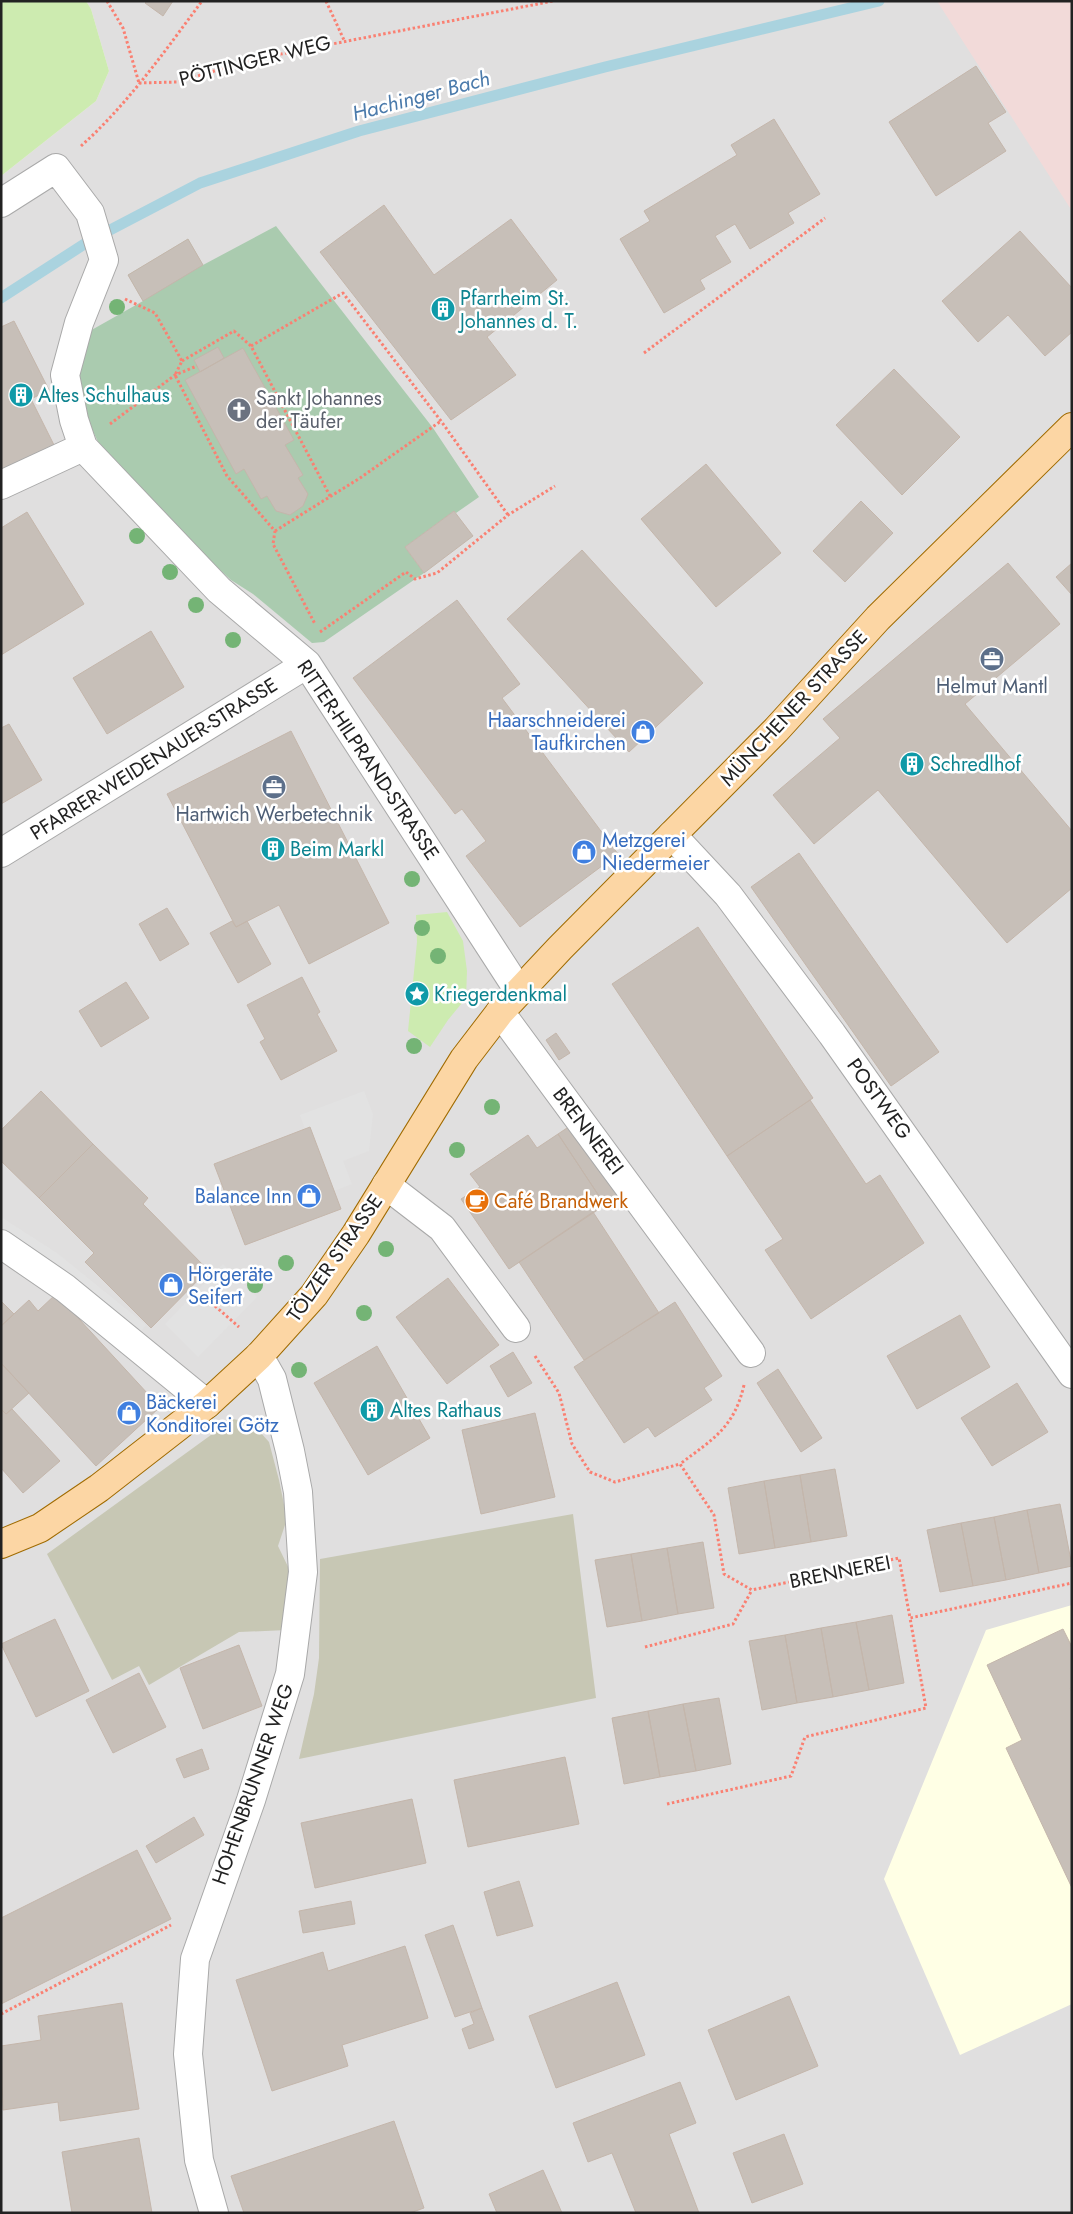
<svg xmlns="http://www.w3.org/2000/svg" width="1073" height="2214" viewBox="0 0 1073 2214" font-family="Jost,sans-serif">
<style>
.residential{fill:#e0dfdf}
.commercial{fill:#f2dad9}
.education{fill:#ffffe5}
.construction{fill:#c7c7b4}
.grass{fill:#cdebb0}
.cemetery{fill:#aacbaf}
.parking{fill:#e2e2e2}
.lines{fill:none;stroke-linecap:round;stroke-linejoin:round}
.stream{stroke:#aad3df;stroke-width:11}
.building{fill:#c7bfb8;stroke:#c4b6ab}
.minor-casing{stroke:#a9a9a9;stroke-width:30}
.major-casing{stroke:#a06b00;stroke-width:30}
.path{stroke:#fa8072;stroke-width:3;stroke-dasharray:2.5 2.5;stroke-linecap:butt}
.minor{stroke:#fff;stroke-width:28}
.major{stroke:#fcd6a4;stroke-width:28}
.tree{fill:#74b475}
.labels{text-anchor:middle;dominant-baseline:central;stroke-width:5;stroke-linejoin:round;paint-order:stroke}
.street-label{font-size:20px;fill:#222;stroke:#fff}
.culture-label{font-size:20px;fill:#0d838f;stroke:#fff;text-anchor:start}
.worship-label{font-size:20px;fill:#5b616d;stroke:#fff;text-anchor:start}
.service-label{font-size:20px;fill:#4e5e75;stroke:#fff}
.shop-label{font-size:20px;fill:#366cbe;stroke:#fff;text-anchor:start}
.food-label{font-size:20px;fill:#c56008;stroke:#fff;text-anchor:start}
.water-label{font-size:21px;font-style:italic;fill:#4a7aab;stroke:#fff}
</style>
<rect width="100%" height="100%" fill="#f2efe9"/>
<path class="residential" d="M86 1H1072V2213H1V176L96 101 109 71 91 9Z"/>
<path class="commercial" d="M937 1H1072V211Z"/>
<path class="education" d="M1072 1605V2004L960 2055 884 1879 986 1630Z"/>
<path class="construction" d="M233 1419 252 1423 269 1442 279 1480 287 1519 278 1546 292 1575 287 1630 239 1632 149 1685 139 1666 112 1680 47 1554Z
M573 1514 596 1698 299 1759 314 1694 319 1658 320 1559Z"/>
<path class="grass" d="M1 1H86L91 9 109 71 96 101 1 176Z
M447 912 463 941 467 971 466 998 448 1020 430 1047 408 1031 417 942 416 915Z"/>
<path class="cemetery" d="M276 226 433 428 479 497 456 513 454 511 405 547 424 573 324 642 312 643 253 594 231 580 159 513 100 445C89 427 75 382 78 362 80 352 85 341 88 332L143 301 128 275 188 239 203 265Z"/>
<path class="parking" d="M364 1091 373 1114 369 1151 343 1161 352 1184 334 1191 310 1128 305 1129 300 1115Z
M1 1217 57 1253 146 1325 139 1334 50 1262 1 1229Z
M223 1264 257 1297 198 1357 165 1324Z"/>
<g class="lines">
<path class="stream" d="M1 298 89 241 200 183 359 131 605 67 879 1"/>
</g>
<path class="building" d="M147 1H173L163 16 145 3Z
M976 66 1006 112 988 123 1006 151 936 196 889 122Z
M774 119 820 194 788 213 794 223 750 249 735 224 715 236 731 262 700 280 705 289 664 313 620 239 650 221 644 211 737 155 731 145Z
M384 205 434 275 511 219 557 280 487 337 516 375 451 420 320 252Z
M1020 231 1072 288V332L1045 356 1008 315 978 342 942 301Z
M188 239 203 265 143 301 128 275Z
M14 321 49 390 31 399 54 445 1 472V327Z
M218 347 224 358 200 372 194 360Z
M243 348 294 440 285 445 303 475 298 478 308 494 303 506 290 515 276 511 267 496 261 499 244 469 236 474 185 380Z
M894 369 960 437 902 495 836 425Z
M706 464 781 553 716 607 641 519Z
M861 501 893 533 845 582 813 551Z
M454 511 473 536 424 573 405 547Z
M27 512 84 604 1 655V528Z
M582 550 703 683 629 752 507 619Z
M1008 563 1060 624 965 704 1072 831V888L1007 943 878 790 814 844 773 795 840 738 823 719Z
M1072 563V595L1056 577Z
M457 600 520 684 502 698 618 854 520 927 466 856 486 841 462 809 455 814 353 678Z
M151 631 184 687 107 734 73 678Z
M9 724 42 780 1 804V728Z
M291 731 389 923 309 964 279 905 236 927 167 794Z
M799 853 939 1052 891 1086 751 887Z
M167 908 189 944 160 961 139 924Z
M232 921 236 927 247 921 271 964 238 983 210 933Z
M698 927 813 1098 727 1156 612 984Z
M302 977 320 1012 317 1014 337 1051 281 1080 260 1042 265 1039 247 1005Z
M126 982 149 1018 101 1047 79 1011Z
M556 1033 570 1053 559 1060 546 1040Z
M41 1091 93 1144 39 1198 1 1161V1130Z
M810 1100 866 1184 880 1175 924 1243 811 1319 765 1250 783 1239 727 1156Z
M573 1124 620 1194 605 1205 558 1134Z
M310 1127 341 1209 245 1245 214 1164Z
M558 1134 605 1205 509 1269 461 1199 480 1187 470 1174 528 1135 537 1148Z
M93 1144 148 1198 143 1204 208 1270 151 1328 85 1262 94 1253 39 1198Z
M593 1212 659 1313 584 1360 519 1262Z
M448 1278 499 1345 447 1384 396 1317Z
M56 1294 160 1407 96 1466 1 1363V1326L29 1300 38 1311Z
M1 1301 14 1314 1 1326Z
M675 1302 722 1376 704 1388 712 1400 655 1437 648 1427 624 1443 574 1367Z
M960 1315 990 1367 917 1409 887 1356Z
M377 1346 430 1438 368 1475 314 1383Z
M513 1352 532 1383 508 1397 490 1366Z
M1 1363 29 1393 6 1414 1 1409Z
M778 1369 822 1438 801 1452 757 1383Z
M1017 1383 1048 1432 992 1466 961 1418Z
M1 1409 6 1414 12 1409 60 1461 23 1493 1 1468Z
M535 1413 555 1497 481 1514 462 1430Z
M835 1469 847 1536 811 1542 800 1475Z
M800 1475 811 1542 775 1548 764 1481Z
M764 1481 775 1548 739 1554 728 1488Z
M1060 1504 1072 1566 1039 1573 1027 1510Z
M1027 1510 1039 1573 1006 1580 994 1517Z
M994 1517 1006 1580 973 1586 961 1523Z
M961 1523 973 1586 940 1592 927 1530Z
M703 1542 714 1608 678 1614 667 1548Z
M667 1548 678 1614 642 1621 631 1554Z
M631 1554 642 1621 607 1627 595 1560Z
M892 1615 904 1683 869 1690 856 1622Z
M55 1619 89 1691 36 1717 1 1644Z
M856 1622 869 1690 833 1697 821 1628Z
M821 1628 833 1697 797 1703 785 1635Z
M1063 1629 1072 1647V1687L1070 1688 1072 1692V1888L1006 1748 1022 1740 987 1665Z
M785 1635 797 1703 762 1710 749 1641Z
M239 1645 262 1706 203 1729 180 1668Z
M139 1673 166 1727 113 1753 86 1700Z
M719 1698 731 1764 696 1771 683 1704Z
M683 1704 696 1771 660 1777 648 1711Z
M648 1711 660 1777 624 1784 612 1718Z
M202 1749 209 1769 184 1778 176 1759Z
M565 1757 579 1824 468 1847 454 1780Z
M412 1799 426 1863 315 1888 301 1823Z
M194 1817 204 1835 156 1863 146 1846Z
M137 1850 171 1919 1 2004V1918Z
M519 1881 533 1926 497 1936 484 1892Z
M351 1901 355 1924 303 1933 299 1911Z
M453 1925 482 2008 455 2017 425 1935Z
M405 1946 428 2018 342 2045 348 2066 272 2091 236 1980 323 1952 328 1971Z
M617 1982 645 2055 556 2088 529 2016Z
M789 1996 818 2066 736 2100 708 2030Z
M122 2003 139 2109 60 2121 58 2102 3 2110 1 2046 41 2040 38 2016Z
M482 2008 494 2040 469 2049 462 2029 474 2024 470 2013Z
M680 2082 696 2123 669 2134 699 2213H636L612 2153 588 2162 573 2123Z
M394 2121 424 2208 410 2213H244L231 2176Z
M784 2134 803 2184 752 2203 733 2153Z
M139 2138 152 2213H72L62 2152Z
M543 2170 562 2213H497L489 2194Z"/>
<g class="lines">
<defs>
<path id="minor" d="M1 203 56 168 90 213 104 260 79 323 65 375 74 420 83 447 219 590 307 664 519 991
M1 485 83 447
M672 835 728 895 832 1034 1072 1374
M1 853 307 664
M500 1012 751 1353
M386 1185 442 1228 516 1328
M1 1244 65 1288 207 1404
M214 2213 199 2160 188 2054 195 1959 251 1800 290 1674 303 1572 298 1492 290 1451 272 1379 259 1356"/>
<path id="major" d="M1 1544 40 1528 99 1488 207 1404 259 1356 314 1295 356 1234 464 1059 500 1012 560 948 776 730 878 618 1072 427"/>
</defs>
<use href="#minor" class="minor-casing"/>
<use href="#major" class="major-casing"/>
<path class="path" d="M107 1 123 28 139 83
M326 1 344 40
M139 83 178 82 250 60 553 1
M81 146C127 105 165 51 202 1
M125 299 155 313 182 361 175 375 227 476 275 531 273 544 315 624
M251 346 343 293 441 421 508 515
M644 353 825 218
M182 361 234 331 251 346 330 496
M110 424 175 375 197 366
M275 531 360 478 441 421
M320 632 406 572 415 579 437 573 508 515 555 486
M215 1306 239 1327
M535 1356 559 1393 572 1444 590 1472 615 1482 680 1464
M744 1385C734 1428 713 1439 680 1464L714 1515 724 1574 752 1590 899 1558 910 1618 1072 1583
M645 1647 733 1624 752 1590
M667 1804 791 1776 805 1737 926 1708 910 1618
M1 2014 171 1925"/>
<use href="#minor" class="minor"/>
<use href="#major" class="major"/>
</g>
<g class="tree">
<circle cx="117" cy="307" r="8"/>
<circle cx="137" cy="536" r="8"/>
<circle cx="170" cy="572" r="8"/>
<circle cx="196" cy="605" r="8"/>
<circle cx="233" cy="640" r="8"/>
<circle cx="412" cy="879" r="8"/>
<circle cx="422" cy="928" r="8"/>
<circle cx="438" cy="956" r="8"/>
<circle cx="414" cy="1046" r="8"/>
<circle cx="492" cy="1107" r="8"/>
<circle cx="457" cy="1150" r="8"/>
<circle cx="386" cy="1249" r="8"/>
<circle cx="286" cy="1263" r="8"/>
<circle cx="255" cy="1285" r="8"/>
<circle cx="364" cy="1313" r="8"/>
<circle cx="299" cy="1370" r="8"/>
</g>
<defs>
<symbol id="building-disc" viewBox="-11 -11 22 22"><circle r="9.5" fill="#0f9aa8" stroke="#fff"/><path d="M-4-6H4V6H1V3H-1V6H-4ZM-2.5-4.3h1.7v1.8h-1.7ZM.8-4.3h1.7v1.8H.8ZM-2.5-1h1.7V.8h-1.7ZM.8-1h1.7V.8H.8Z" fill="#fff"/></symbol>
<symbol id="church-disc" viewBox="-11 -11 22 22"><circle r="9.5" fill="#6b7280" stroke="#fff"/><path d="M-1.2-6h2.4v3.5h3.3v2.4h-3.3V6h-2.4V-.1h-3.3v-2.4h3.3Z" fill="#fff"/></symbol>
<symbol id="office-disc" viewBox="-11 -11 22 22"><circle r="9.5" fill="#5c6f8a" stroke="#fff"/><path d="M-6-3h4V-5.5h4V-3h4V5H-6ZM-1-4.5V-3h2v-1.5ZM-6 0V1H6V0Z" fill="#fff"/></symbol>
<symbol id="shop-disc" viewBox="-11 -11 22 22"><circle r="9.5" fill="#3f7fe0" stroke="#fff"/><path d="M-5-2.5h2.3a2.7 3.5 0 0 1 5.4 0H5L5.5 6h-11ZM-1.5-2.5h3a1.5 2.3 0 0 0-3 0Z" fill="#fff"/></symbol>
<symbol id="sight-disc" viewBox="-11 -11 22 22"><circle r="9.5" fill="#0f9aa8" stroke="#fff"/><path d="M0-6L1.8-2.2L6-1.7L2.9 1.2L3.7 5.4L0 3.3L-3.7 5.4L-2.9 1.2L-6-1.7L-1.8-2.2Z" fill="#fff"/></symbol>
<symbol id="cafe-disc" viewBox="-11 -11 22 22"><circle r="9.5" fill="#e8710a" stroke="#fff"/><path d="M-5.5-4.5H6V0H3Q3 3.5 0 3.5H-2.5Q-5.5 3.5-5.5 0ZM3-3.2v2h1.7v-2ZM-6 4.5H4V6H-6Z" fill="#fff"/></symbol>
</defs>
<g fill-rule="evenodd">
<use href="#building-disc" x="429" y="295" width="28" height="28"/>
<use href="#building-disc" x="7" y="381" width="28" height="28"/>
<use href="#church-disc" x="225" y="396" width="28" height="28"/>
<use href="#office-disc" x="978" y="645" width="28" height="28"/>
<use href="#shop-disc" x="629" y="718" width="28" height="28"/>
<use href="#building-disc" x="898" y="750" width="28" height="28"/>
<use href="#office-disc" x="260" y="773" width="28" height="28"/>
<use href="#building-disc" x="259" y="835" width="28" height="28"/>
<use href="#shop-disc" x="570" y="838" width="28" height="28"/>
<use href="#sight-disc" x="403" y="980" width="28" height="28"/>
<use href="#shop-disc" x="295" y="1182" width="28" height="28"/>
<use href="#cafe-disc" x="463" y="1187" width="28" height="28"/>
<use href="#shop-disc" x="157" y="1271" width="28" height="28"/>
<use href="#building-disc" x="358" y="1396" width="28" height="28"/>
<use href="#shop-disc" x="115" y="1399" width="28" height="28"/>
</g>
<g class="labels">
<g class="street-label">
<text transform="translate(255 61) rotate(-14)">PÖTTINGER WEG</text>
<text transform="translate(794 708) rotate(-47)">MÜNCHENER STRASSE</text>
<text transform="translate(154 759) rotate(-32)">PFARRER-WEIDENAUER-STRASSE</text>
<text transform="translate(368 760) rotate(56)">RITTER-HILPRAND-STRASSE</text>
<text transform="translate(879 1099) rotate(54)">POSTWEG</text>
<text transform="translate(588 1131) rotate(53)">BRENNEREI</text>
<text transform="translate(335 1258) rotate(-55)">TÖLZER STRASSE</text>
<text transform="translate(840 1572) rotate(-11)">BRENNEREI</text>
<text transform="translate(253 1784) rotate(-71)">HOHENBRUNNER WEG</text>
</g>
<g class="culture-label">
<text x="460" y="298">Pfarrheim St.<tspan x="460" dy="23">Johannes d. T.</tspan></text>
<text x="38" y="395">Altes Schulhaus</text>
<text x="930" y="764">Schredlhof</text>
<text x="290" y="849">Beim Markl</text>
<text x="434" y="994">Kriegerdenkmal</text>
<text x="390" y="1410">Altes Rathaus</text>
</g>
<g class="worship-label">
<text x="256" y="398">Sankt Johannes<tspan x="256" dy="23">der Täufer</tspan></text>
</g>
<g class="service-label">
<text x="992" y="686">Helmut Mantl</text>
<text x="274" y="814">Hartwich Werbetechnik</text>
</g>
<g class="shop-label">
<text x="626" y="720" text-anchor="end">Haarschneiderei<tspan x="626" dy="23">Taufkirchen</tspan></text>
<text x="602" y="840">Metzgerei<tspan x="602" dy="23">Niedermeier</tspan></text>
<text x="292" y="1196" text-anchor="end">Balance Inn</text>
<text x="188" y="1274">Hörgeräte<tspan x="188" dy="23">Seifert</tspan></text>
<text x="146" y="1402">Bäckerei<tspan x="146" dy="23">Konditorei Götz</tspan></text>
</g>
<g class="food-label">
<text x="494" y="1201">Café Brandwerk</text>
</g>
<g class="water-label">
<text transform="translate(421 96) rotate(-15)">Hachinger Bach</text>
</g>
</g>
<rect width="1073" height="2214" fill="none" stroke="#222222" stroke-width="5"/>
</svg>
